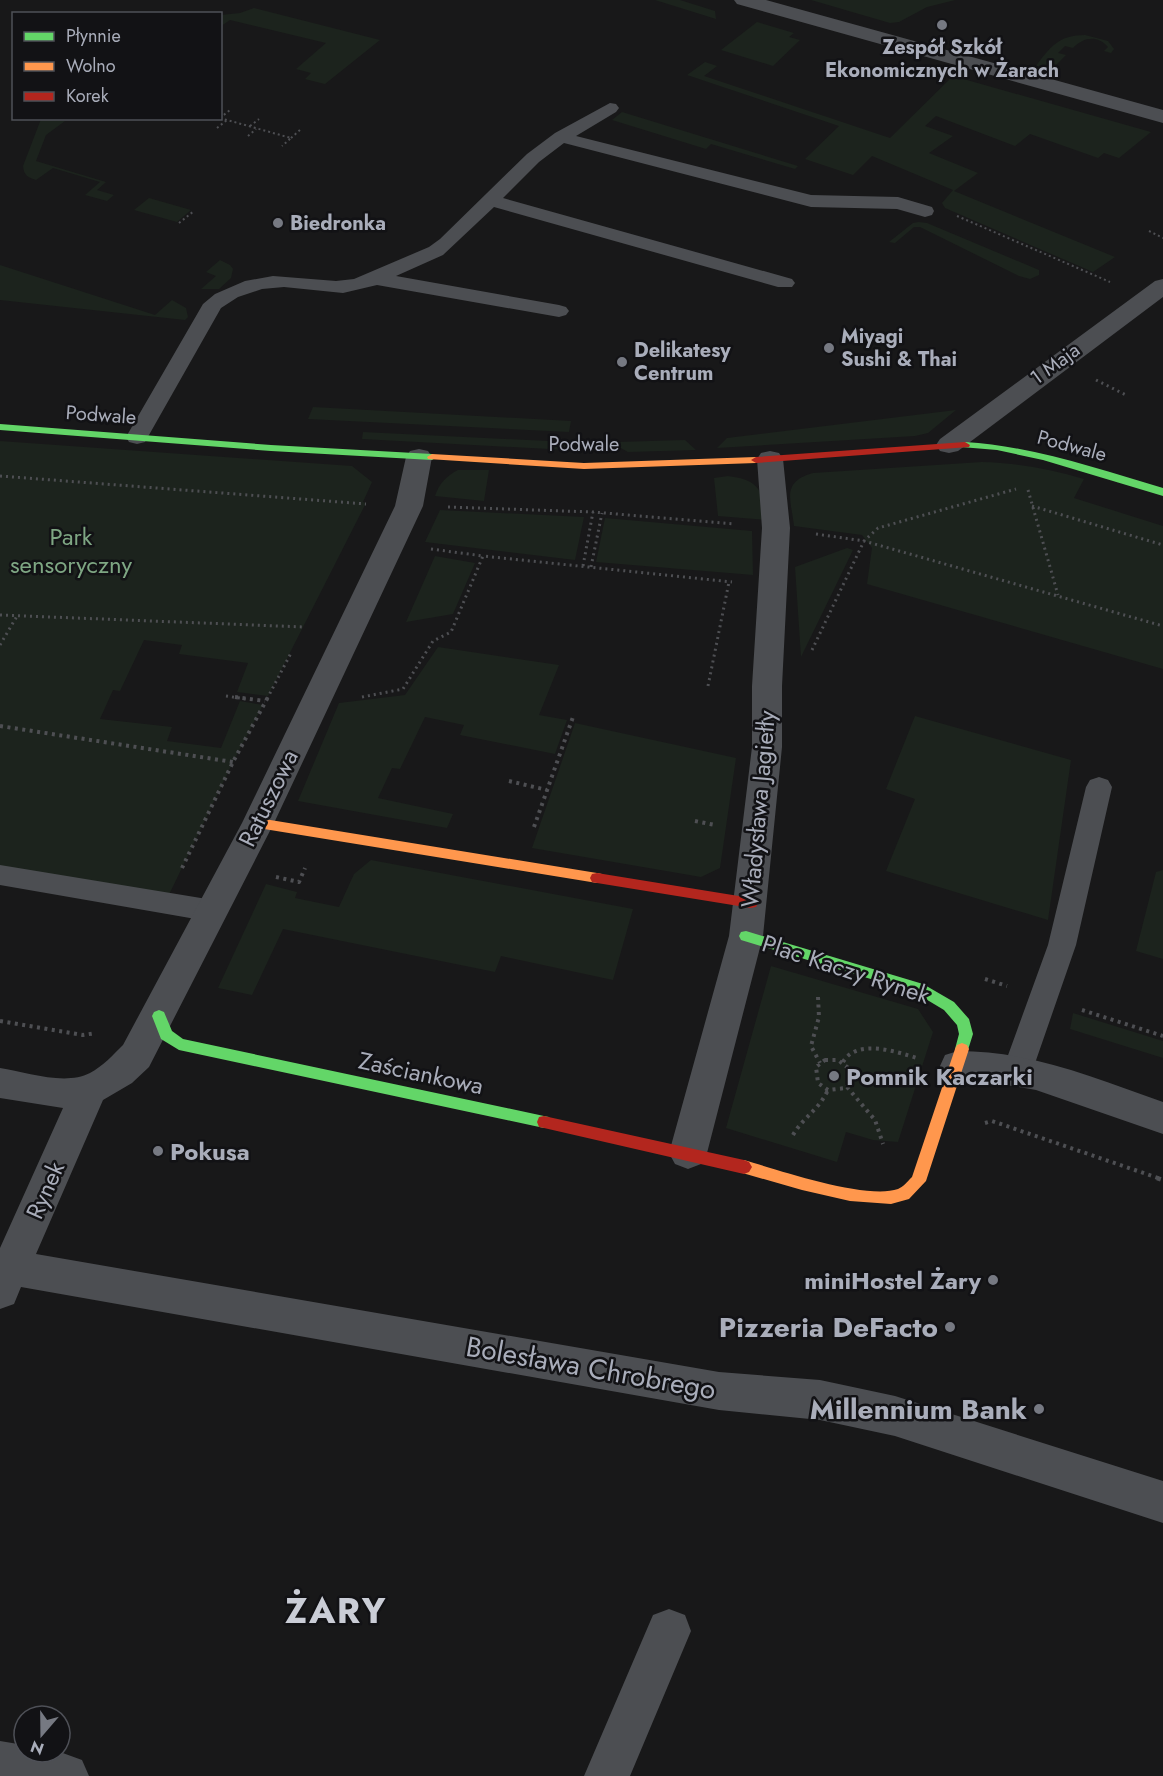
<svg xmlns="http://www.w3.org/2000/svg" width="1163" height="1776" viewBox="0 0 1163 1776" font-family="Jost,sans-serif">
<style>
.green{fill:#1c231d}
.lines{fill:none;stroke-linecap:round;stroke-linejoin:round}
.path-far3{stroke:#4e4f53;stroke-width:2;stroke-dasharray:2 3;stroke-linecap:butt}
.path-far2{stroke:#4e4f53;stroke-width:3;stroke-dasharray:2 4;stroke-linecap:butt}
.path-far1{stroke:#4e4f53;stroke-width:4;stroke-dasharray:3 4.5;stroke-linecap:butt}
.path{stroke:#4e4f53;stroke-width:4.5;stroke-dasharray:4 6;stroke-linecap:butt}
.lane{fill:#4c4e52;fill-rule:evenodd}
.street{fill:#4c4e52;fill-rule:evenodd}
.fast{fill:#63d668;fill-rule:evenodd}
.slow{fill:#ff974d;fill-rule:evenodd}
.jam{fill:#b3261e;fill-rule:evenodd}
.poi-dot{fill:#767982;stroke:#121215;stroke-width:2}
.labels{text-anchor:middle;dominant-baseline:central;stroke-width:5;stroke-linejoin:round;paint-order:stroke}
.far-poi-label{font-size:20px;font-weight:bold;fill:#a9adba;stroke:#121215;text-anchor:start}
.far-street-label{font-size:20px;fill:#a9adba;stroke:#121215}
.park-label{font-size:24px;fill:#7ea683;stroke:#121215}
.street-label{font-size:24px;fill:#a9adba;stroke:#121215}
.poi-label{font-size:24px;font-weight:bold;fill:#a9adba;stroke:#121215;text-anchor:start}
.near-poi-label{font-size:28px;font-weight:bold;fill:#a9adba;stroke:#121215;text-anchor:end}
.near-street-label{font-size:28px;fill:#a9adba;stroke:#121215}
.near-district-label{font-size:36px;font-weight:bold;letter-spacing:1.5px;fill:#cacdd6;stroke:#121215}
</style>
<rect width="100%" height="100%" fill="#181819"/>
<path class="green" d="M655 0H680L715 11 716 19Z
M811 0H955L927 7 899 22 890 23Z
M254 8 380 40 325 84 305 79 311 73 296 69 326 43 230 20 221 26V15L240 13Z
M757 22 794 33 789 37 800 40 773 66 721 50Z
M1085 35 1108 41 1114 49 1111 53 1104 51 1108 47C1097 35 1084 37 1073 48L1065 46 1058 53 1066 55 1051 70 1036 66C1050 47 1059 35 1085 35Z
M705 62 717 66 704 76 890 138 953 76 1151 132 1119 158 1104 153 1098 158 1030 134 1015 146 936 116 925 126 953 136 929 153 978 173 954 191 1115 257 1093 272 945 208 942 203 953 190 872 156 853 175 805 159 839 126 687 75Z
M622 112 798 166 795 169 711 144 706 149 612 120Z
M41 119 65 121 46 135 36 161 106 182 97 190 114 195 107 201 85 195 100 182 53 168 36 180C28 177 24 176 23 166Z
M149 198 191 210 177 222 134 210Z
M919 222 927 223 1039 270V275L1030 279 1019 276 920 227H914L895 243 889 242 913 223Z
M220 260 230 265 233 269 231 278 219 289H201L216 276 206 272Z
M0 265 155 315 172 300 186 308 188 317 185 320 0 300Z
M313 407 571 421 569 432 308 419Z
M956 410 928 433 915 436 717 448 727 438Z
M363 432 569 442 568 450 362 439Z
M685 440 696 450 628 452 619 447 616 442Z
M0 441 352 466 372 482 363 502 366 503 268 696 237 692 248 663 179 654 182 645 144 640 120 691 113 690 100 719 172 727 167 741 221 748 240 701 263 705 233 762 165 903 0 875Z
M982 462C1018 463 1050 469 1084 479L1074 498 1163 526V669L867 584 872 548 862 535 794 526C791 499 781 482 813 473Z
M458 470H489L484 501 435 496C439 484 446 476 458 470Z
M728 476C760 480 763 491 766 520L718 516 714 478Z
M440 510 584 517 575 560 425 542Z
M605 518 752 531 753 575 596 562Z
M847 548 853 550 801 657 795 567Z
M435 556 475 563 453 614 406 622Z
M438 647 559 665 539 715 567 720 555 754 460 735 464 725 425 717 400 769 392 768 378 798 453 814 447 828 298 801 339 703 405 695Z
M915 716 1071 760 1048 920 886 871 915 799 886 789Z
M575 723 736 758 720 868 701 877 532 848Z
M371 860 633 909 613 980 501 956 495 972 283 929 252 995 218 988 266 884 297 892 295 898 339 907 354 874Z
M1163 870V959L1136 951 1156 872Z
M771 966 918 1009 933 1032 898 1142 873 1140 846 1132 837 1162 726 1128Z
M1073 1013 1163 1041V1058L1070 1029Z"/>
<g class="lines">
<path class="path-far3" d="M220 118 291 138 282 146
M220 118 230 110
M250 126 259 119
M217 128 227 120
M248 136 256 129
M291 138 300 130
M957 216 1110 282
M179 223 194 211
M1149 231 1163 238"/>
<path class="path-far2" d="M1096 380 1126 395
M0 476 366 504
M1028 490 1058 595
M1032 506 1163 545
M448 507 593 512 734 524
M816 534 864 541 1163 626
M431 549 483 556
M583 566 593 512
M591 567 602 513
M0 615 304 627
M0 645 17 616
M812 650 864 541 878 528 1016 489
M708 686 729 582
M226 696 246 699
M362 697 403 689 433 641 451 632 483 556 732 582
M267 699 291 653"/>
<path class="path-far1" d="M235 697 265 701
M0 726 233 762
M509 781 547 790
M695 821 715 825
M534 827 573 717
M182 868 233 762 268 697
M276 877 299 882 305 868
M985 979 1007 986
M818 997 819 1017 811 1046 820 1063
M1082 1010 1163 1036
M0 1021 83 1035 96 1033
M825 1060H838L851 1070 852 1080 846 1088 828 1090 818 1083 816 1067Z
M843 1062C857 1038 897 1052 917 1058
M847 1087 875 1120 883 1144
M985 1123 992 1121 1161 1179
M793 1135C804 1116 818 1111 828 1090"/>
<path class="path" d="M1157 1178 1163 1180"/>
<path class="lane" d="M610 103 616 104 619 108 616 112 576 136 811 195 898 197 932 207 934 211 932 215 925 217 897 209 811 207 564 143 539 162 503 198 792 279 795 283 792 287H778L494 207 443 255 396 276 559 305 566 307 569 311 566 315 559 317 377 285 343 293 284 287 262 289 238 297 221 308 145 442 137 444 129 442 126 437 203 304 215 294 245 281 273 276 336 281 354 279 429 247 440 239 527 154 555 133Z
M1099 777 1108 780 1112 787 1076 945 1033 1069 1028 1078 1018 1081 1008 1078 1003 1069 1048 945 1086 787 1090 780Z
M0 865 213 900 223 903 227 911 223 919 213 922 0 885Z"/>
<path class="street" d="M734 0H766L1163 110V123L737 4Z
M1163 279V297L958 451 949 453 940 451 936 445 940 439 1155 281Z
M419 449 428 451 432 457 423 506 274 823 149 1067 132 1083 103 1100 36 1254 719 1372 820 1380 895 1396 1163 1481V1523L895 1436 820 1420 719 1410 21 1287 14 1304 0 1309V1248L63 1108 0 1098V1068C26 1072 65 1086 90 1073 103 1066 113 1055 123 1045L242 823 395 506 406 457 410 451Z
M770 451 779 453 783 459 790 528 782 686V747L763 936 707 1153 701 1164 688 1169 675 1164 669 1153 729 936 752 747V686L762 528 757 459 761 453Z
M958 1051C1031 1051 1096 1078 1163 1102V1134L1036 1090 984 1081H958L945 1077 940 1066 945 1055Z
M669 1609 685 1615 691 1631 630 1776H584L653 1615Z
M0 1741 24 1745V1752H60L82 1760 89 1776H0Z"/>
<path class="fast" d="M0 424 271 445 432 454 437 457 432 460 271 451 0 430Z
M965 442C1033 446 1098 469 1163 488V496L1043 460 997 450 961 447 960 445Z
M746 931 923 984 954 1002 969 1019 973 1034 967 1053 962 1055 957 1053 955 1049 959 1034 957 1025 944 1010 914 992 741 940 739 936 741 932Z
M159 1010 164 1012 172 1031 183 1039 544 1116 549 1117 551 1122 549 1127 544 1128 179 1050 161 1039 152 1016 154 1012Z"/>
<path class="slow" d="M432 454 584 463 756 457 761 460 756 463 584 469 428 459 427 457Z
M258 818 597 873 602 874 604 878 602 882 597 883 258 828 251 823Z
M962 1043 967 1045 969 1049 926 1181 909 1199 891 1204 850 1201 802 1190 739 1172 736 1167 739 1162 744 1160C778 1170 866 1200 898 1189 903 1187 907 1182 912 1177L955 1049 957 1045Z"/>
<path class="jam" d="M965 442 970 445 969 447 756 463 751 460 756 457Z
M597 873 751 898 756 899 758 903 756 907 751 908 597 883 592 882 590 878 592 874Z
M544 1116 744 1160 749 1162 752 1167 749 1172 744 1174 544 1128 539 1127 537 1122 539 1117Z"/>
</g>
<g class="poi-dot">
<circle cx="942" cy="25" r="6"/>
<circle cx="278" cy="223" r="6"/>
<circle cx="829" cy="348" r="6"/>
<circle cx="622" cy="362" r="6"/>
<circle cx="834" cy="1076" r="6"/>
<circle cx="158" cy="1151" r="6"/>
<circle cx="993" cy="1280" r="6"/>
<circle cx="950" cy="1327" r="6"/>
<circle cx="1039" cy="1409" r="6"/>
</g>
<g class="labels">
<g class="far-poi-label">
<text x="942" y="47" text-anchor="middle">Zespół Szkół<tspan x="942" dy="23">Ekonomicznych w Żarach</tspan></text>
<text x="290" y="223">Biedronka</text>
<text x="841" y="336">Miyagi<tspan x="841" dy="23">Sushi &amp; Thai</tspan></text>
<text x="634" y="350">Delikatesy<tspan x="634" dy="23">Centrum</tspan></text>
</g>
<g class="far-street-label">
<text transform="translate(1055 364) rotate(-36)">1 Maja</text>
<text transform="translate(101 415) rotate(4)">Podwale</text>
<text x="584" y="444">Podwale</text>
<text transform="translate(1072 446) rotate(15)">Podwale</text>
</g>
<g class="park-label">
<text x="71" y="536">Park<tspan x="71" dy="28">sensoryczny</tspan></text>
</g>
<g class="street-label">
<text transform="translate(268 798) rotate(-64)">Ratuszowa</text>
<text transform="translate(758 809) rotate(-85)">Władysława Jagiełły</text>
<text transform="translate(846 969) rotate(18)">Plac Kaczy Rynek</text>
<text transform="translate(421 1073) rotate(12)">Zaściankowa</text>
<text transform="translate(45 1190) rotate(-66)">Rynek</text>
</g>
<g class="poi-label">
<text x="846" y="1076">Pomnik Kaczarki</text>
<text x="170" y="1151">Pokusa</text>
<text x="981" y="1280" text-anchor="end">miniHostel Żary</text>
</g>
<g class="near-poi-label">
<text x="938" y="1327">Pizzeria DeFacto</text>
<text x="1027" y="1409">Millennium Bank</text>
</g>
<g class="near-street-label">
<text transform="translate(591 1368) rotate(10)">Bolesława Chrobrego</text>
</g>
<g class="near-district-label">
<text x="336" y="1610">ŻARY</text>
</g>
</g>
<rect x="12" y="12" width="210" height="108" fill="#121215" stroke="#4e5057" stroke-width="1.5"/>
<rect x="24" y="32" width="30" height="9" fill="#63d668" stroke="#4e5057" stroke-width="1.5"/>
<text x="66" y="42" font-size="18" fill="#a9adba">Płynnie</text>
<rect x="24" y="62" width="30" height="9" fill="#ff974d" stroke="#4e5057" stroke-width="1.5"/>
<text x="66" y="72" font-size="18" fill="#a9adba">Wolno</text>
<rect x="24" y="92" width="30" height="9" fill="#b3261e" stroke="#4e5057" stroke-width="1.5"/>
<text x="66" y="102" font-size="18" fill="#a9adba">Korek</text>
<g transform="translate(42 1734) rotate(200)"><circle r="28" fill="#121215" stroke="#4e5057" stroke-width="1.5"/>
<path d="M0-4.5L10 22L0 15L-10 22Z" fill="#767982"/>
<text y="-9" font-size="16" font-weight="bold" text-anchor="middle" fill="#a9adba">N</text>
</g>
</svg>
